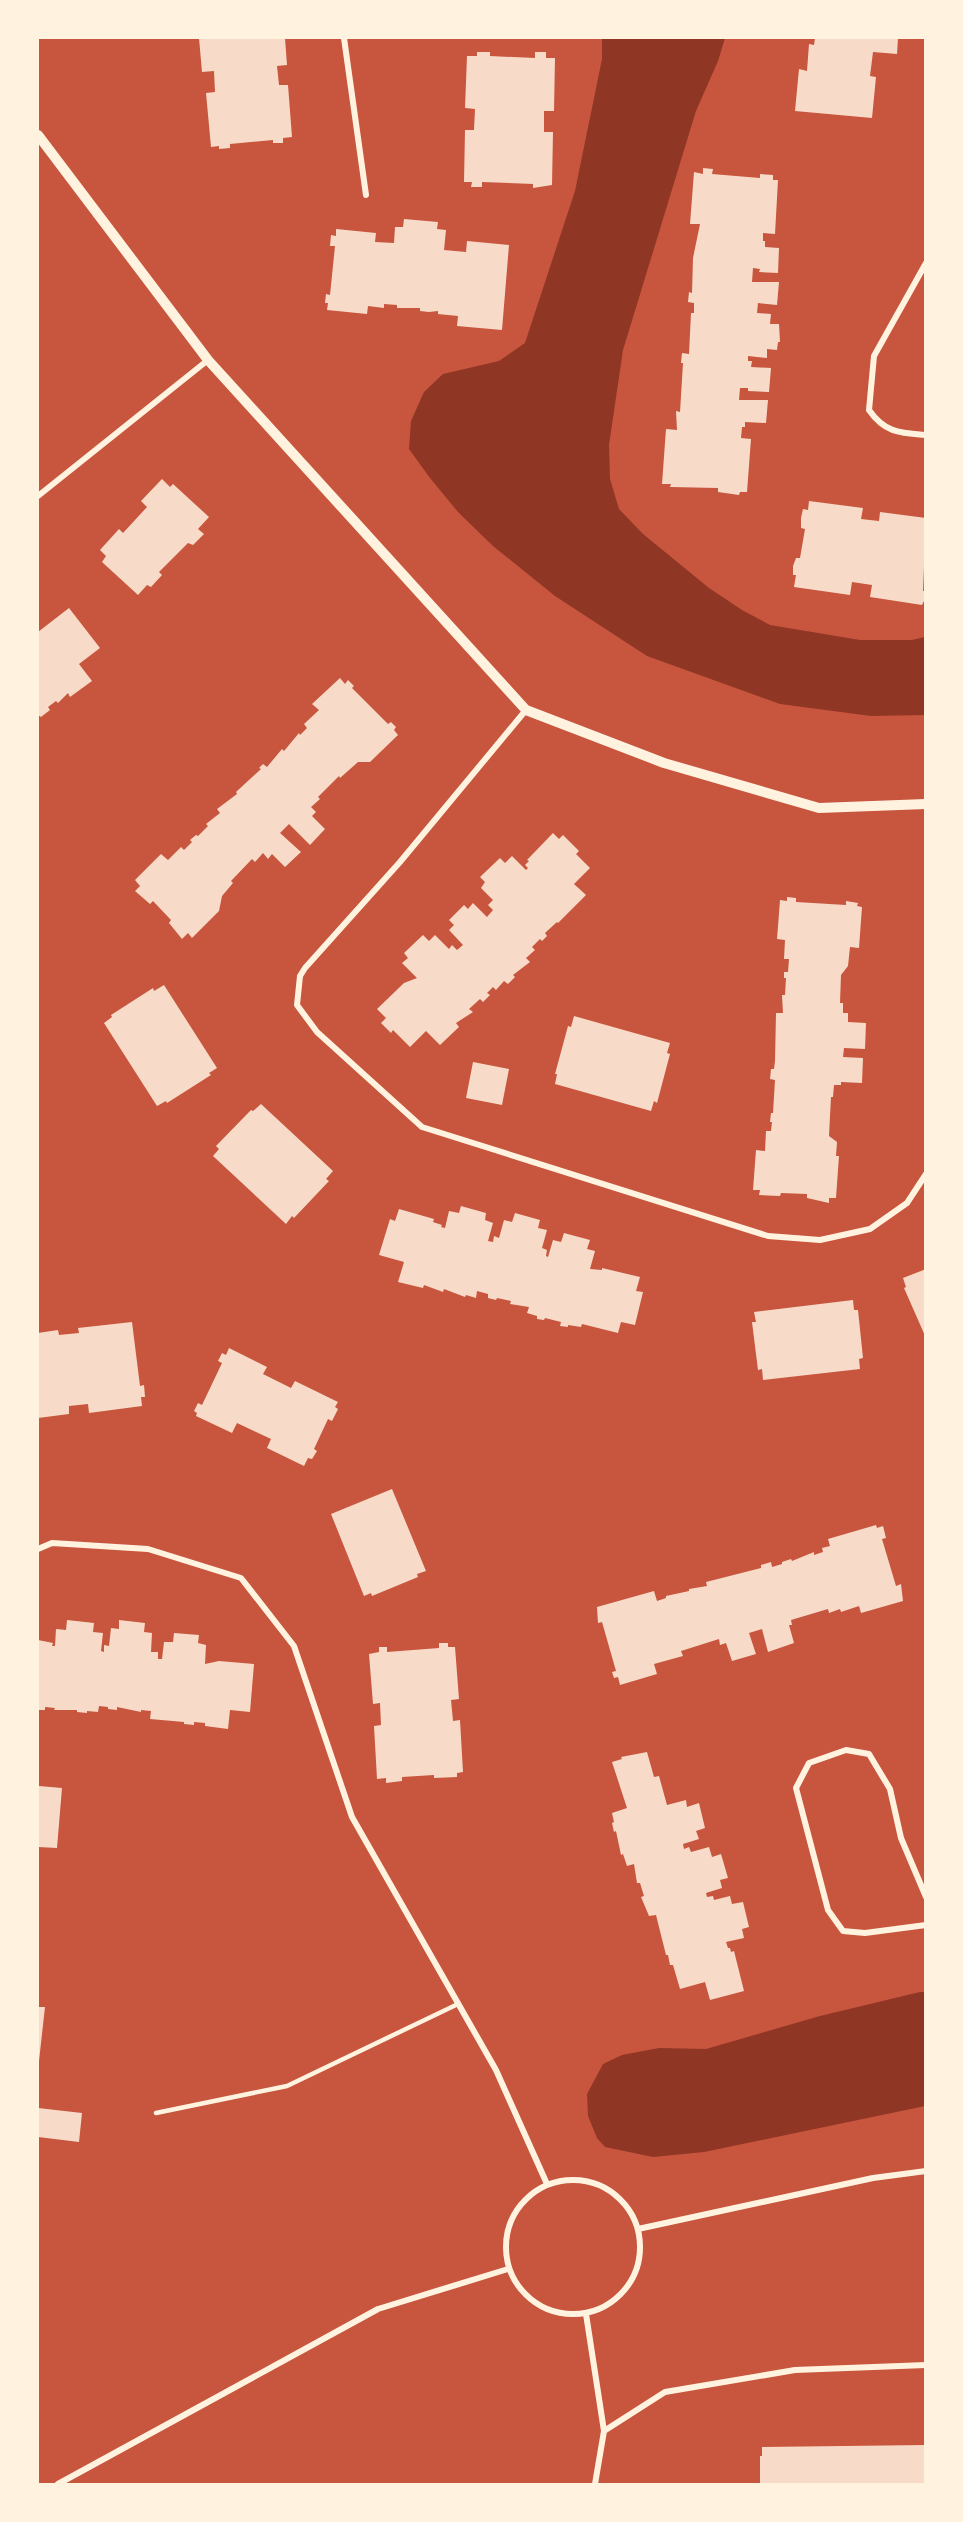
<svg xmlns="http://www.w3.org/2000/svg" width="963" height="2522" viewBox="0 0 963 2522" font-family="Montserrat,sans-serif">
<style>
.water{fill:#8f3625}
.building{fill:#f7dbc8}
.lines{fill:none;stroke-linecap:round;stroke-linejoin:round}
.service{stroke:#fff3e0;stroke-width:4.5}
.minor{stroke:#fff3e0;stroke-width:6}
.tertiary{stroke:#fff3e0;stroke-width:10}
</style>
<rect width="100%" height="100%" fill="#c8553d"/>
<path class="water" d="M602 38H725L718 61 696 111 623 350 609 445 610 479 619 509 643 534 709 588 742 610 770 625 860 640H912L925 637V715L871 716 780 704 647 656 555 596 493 546 458 512 430 478 409 449 411 421 424 392 443 374 499 361 525 343 575 191 602 59Z
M920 1992H925V2106L704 2152 653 2157 605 2147 597 2138 588 2116 587 2094 603 2064 622 2055 659 2048 706 2049 820 2016Z"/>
<path class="building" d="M199 38H285L287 65 277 66 279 85H288L292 137 283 138V143H273V140L230 144V148L219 149V146L211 147 206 93 215 92 214 71 202 72Z
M815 38H898L897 54 873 52 870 76 876 77 872 118 795 111 799 69 807 71 809 44 814 45Z
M477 52H490V56L535 58V52H546V58H555L554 111H544V132H553L552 185 533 188V184L482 182V187H471L472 182H464L465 130H474L475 109 465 108 467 56H477Z
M703 168 713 169 712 174 760 178V174L773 175V180H778L775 234 763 233V241H765V247L779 248 778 273 759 272 760 269 753 268 752 282H779L777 305 758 303 757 313 771 314 770 324H779L780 342H778L777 350 767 349V358L748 356V361H752L751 367 771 368 769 392 748 391V388H740L739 400H768L766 423 745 422V427H742L741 438 751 439 747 492H740L739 495 718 492V488L670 487 671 484H662L666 429 677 430 676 411 680 412 683 363H681L682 353 689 354 691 313H694V303L688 302 689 292 692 293 693 258 700 224H690L694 172 703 174Z
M404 219 438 222 437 229 446 230 444 250 466 252 467 241 509 245 502 330 457 326 458 316 438 314V311L429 312 420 311V308H397V305L384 304V308L368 306 367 314 327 310 328 303H325L326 294 330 295 335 246H330L331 235 336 236V229L376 233 375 242 394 243 395 227H403Z
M162 479 170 487 173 484 209 517 198 529 204 534 193 545 188 543 159 572 162 575 151 587 147 585 138 595 102 562 106 556 100 550 119 529 123 533 147 507 141 501Z
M809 501 863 508 861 519 879 521 880 512 926 518 923 591H926V597L922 605 870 597 872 585 852 582 850 595 794 587 796 575H793V566L796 558H800L805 529 801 528V518L803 509 808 510Z
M69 608 100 648 79 664 92 681 70 697 68 693 58 703 56 701 48 707 50 710 41 717 38 715V632Z
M340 678 345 684 348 680 354 686 352 688 388 724 391 722 396 727 394 730 398 735 370 762H358L340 778 339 776 318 797 320 799 311 807 316 812 312 816 325 829 310 845 289 824 280 833 301 852 285 867 272 854 268 859 263 853 255 862 252 859 231 881 233 883 222 896 219 911 192 938 188 933 182 939 169 923 171 920 153 901 150 904 135 891 140 886 135 880 161 854 168 860 181 847 184 850 192 842 190 840 196 835 198 836 208 826 206 824 220 813 217 809 237 794 236 792 261 769 259 768 263 764 267 767 282 749 284 751 299 733 300 735 307 728 304 724 319 710 312 704Z
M553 833 559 839 563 835 579 851 576 854 590 868 574 884 586 895 558 923 557 922 545 933 547 936 542 941 540 939 532 947 535 950 526 958 530 962 513 975 515 977 508 984 504 981 496 990 493 987 487 993 490 995 483 1002 480 999 469 1009 473 1012 456 1023 459 1027 440 1045 426 1031 410 1047 393 1030 391 1033 381 1023 386 1018 377 1009 404 983 417 978 402 963 408 958 404 953 423 935 429 941 435 935 449 949 452 945 457 950 463 945 449 930 454 925 449 920 464 905 468 909 473 903 487 917 493 910 488 905 493 900 481 888 485 882 480 877 500 858 505 863 512 856 526 870 528 868 525 865 529 861 527 860Z
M787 897 796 898V902L846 905V901L858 903 857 906 862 907 859 948 850 947 848 966 841 975 840 1003H843V1013H848V1022L866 1023 865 1049 844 1048 843 1057 863 1058 862 1083 841 1082V1085H834L833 1097H831L829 1136 837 1142 836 1156H839L836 1198H829V1203L807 1198V1194L781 1193 780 1196 759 1195 760 1190H753L756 1150 765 1151 766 1131H771L772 1122H770L771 1113H773L775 1080 770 1079 771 1069H774L775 1061 776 1013H783L782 995H785L786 978H784V972H788L789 959H784L785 940 777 939 780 900 787 901Z
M164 985 217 1068 209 1073 211 1075 167 1103 166 1101 157 1106 104 1023 112 1017 111 1015 153 988 154 991Z
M574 1016 670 1043 667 1053 670 1054 657 1103 654 1101 651 1111 555 1084 557 1074H555L568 1026 571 1027Z
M473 1062 509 1069 502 1105 466 1098Z
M261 1104 333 1171 326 1179 329 1181 294 1218 292 1216 286 1224 213 1156 219 1149 216 1146 251 1110 253 1111Z
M461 1206 486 1213 485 1220 493 1223 488 1241 493 1242 494 1236 499 1238 504 1220 512 1222 515 1213 540 1220 538 1228 547 1230 542 1248 547 1250 546 1256 548 1257 553 1240 561 1242 564 1233 590 1240 587 1249 595 1251 590 1269 602 1270V1268L640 1277 636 1291 643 1292 635 1325 621 1322 618 1333 582 1324 581 1327 568 1325V1327L560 1326 561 1322 545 1318 544 1320 537 1319V1316L527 1313 529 1307 510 1304 511 1301 497 1298 496 1300 488 1298V1294L477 1291 476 1298 466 1295 465 1297 444 1289 443 1292 424 1285 423 1288 398 1282 404 1262 379 1255 390 1219 395 1221 399 1209 434 1219 433 1222 442 1225 441 1227 445 1228 449 1211 459 1213Z
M926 1269V1338L904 1288 906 1287 903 1278Z
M853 1300 854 1310H858L863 1358 859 1359 860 1369 763 1380 762 1369 758 1370 752 1322H756L754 1312Z
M132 1322 140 1386 144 1385 145 1397H141L142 1406 89 1413 88 1404 69 1406V1414L38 1418V1333L58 1330 59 1335 79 1333 78 1328Z
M229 1348 267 1367 263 1374 291 1388 295 1381 338 1402 335 1407 338 1409 332 1421 328 1419 314 1449 317 1451 312 1459 308 1458 304 1466 267 1448 271 1439 237 1423 232 1433 196 1416 197 1413 194 1411 198 1403 202 1405 222 1363 218 1361 222 1353 226 1355Z
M392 1489 426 1571 417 1574 418 1577 372 1596 371 1593 364 1596 331 1514Z
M876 1525 877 1528 883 1526 886 1538 882 1539 896 1586 901 1584 903 1601 861 1613 859 1606 841 1612 840 1609 829 1613 828 1609 791 1620 792 1625H789L794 1643 768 1652 762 1629 749 1633 756 1654 732 1661 726 1643 720 1645 719 1639 681 1651 683 1656 654 1664 657 1674 620 1685 618 1677 614 1678 612 1672 616 1671 602 1622 598 1623 597 1607 654 1591 657 1601 666 1598V1596L689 1591V1589L707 1586 706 1582 761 1568V1565L771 1562 772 1567 782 1564V1562L791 1559 792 1561 814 1552V1555L823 1552 822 1548 830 1546 828 1539Z
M67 1620 94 1623 93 1632 103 1633 101 1651 104 1652V1645L109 1646 111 1628 119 1629V1620L145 1623 144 1632 152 1633 151 1652H158V1659H162L164 1642H173L174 1633 199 1635 198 1643 206 1645 205 1664 219 1661 254 1664 250 1712 230 1710 228 1729 205 1726V1723L194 1722V1725L184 1724V1722L150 1719 151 1711 141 1710V1712L117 1707V1710L108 1709V1707L99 1706 98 1712 87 1711V1713L77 1712V1710H54L55 1708 45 1707V1710H38V1640L53 1643 52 1646H55L56 1629 66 1630Z
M439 1643H448V1647H455L459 1699 451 1700 453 1721 460 1720 463 1772 457 1773V1777L434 1778V1775L402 1777V1781L386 1783V1778L377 1779 374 1726 381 1725 380 1703 373 1704 369 1654 379 1652V1647H387V1652L439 1648Z
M647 1752 654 1777 659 1776 667 1805 686 1800 687 1807 699 1803 705 1828 696 1831 699 1839 683 1844 684 1849 689 1847 691 1852 709 1847 712 1857 721 1854 728 1878 720 1880 722 1888 706 1893 707 1897 713 1896 714 1900 730 1896 732 1904 743 1902 749 1927 742 1929 744 1938 726 1942 728 1948H730L731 1952 734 1951 744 1991 710 2000 705 1982 680 1989 673 1965H670L668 1955H666L656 1915 649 1916 641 1897 644 1896 640 1883H637L634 1864 627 1866 623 1854 621 1855 616 1831 614 1832 612 1823 614 1822 612 1813 627 1808 612 1762 622 1759 621 1757Z
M39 1786 62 1788 57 1848 38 1847Z
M38 2007H45L39 2061H38Z
M38 2108 82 2113 79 2142 38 2137Z
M926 2445V2484H760V2456H762V2447Z"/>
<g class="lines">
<path class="service" d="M156 2113 287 2086 458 2004"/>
<path class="minor" d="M344 38 366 195
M926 263 874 356 869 410C885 433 900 433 926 435
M38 496 208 360
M526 710 400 862 305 968 300 976 297 1005 317 1032 422 1127 768 1236 820 1240 870 1229 907 1203 926 1174
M38 1549 52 1543 148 1549 241 1578 294 1646 352 1817 496 2070 547 2184
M926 1897 901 1838 890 1789 869 1754 846 1750 809 1763 796 1788 828 1910 843 1931 865 1933 926 1925
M506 2247a67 67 0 1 1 134 0a67 67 0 1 1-134 0Z
M638 2229 873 2178 926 2171
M586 2314 604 2431 595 2484
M604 2431 665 2392 795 2370 926 2365
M58 2484 378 2309 508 2269"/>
<path class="tertiary" d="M38 135 208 360 526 710 664 763 819 808 926 804"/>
</g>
<rect width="963" height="2522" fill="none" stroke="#fff3e0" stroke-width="78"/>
</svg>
